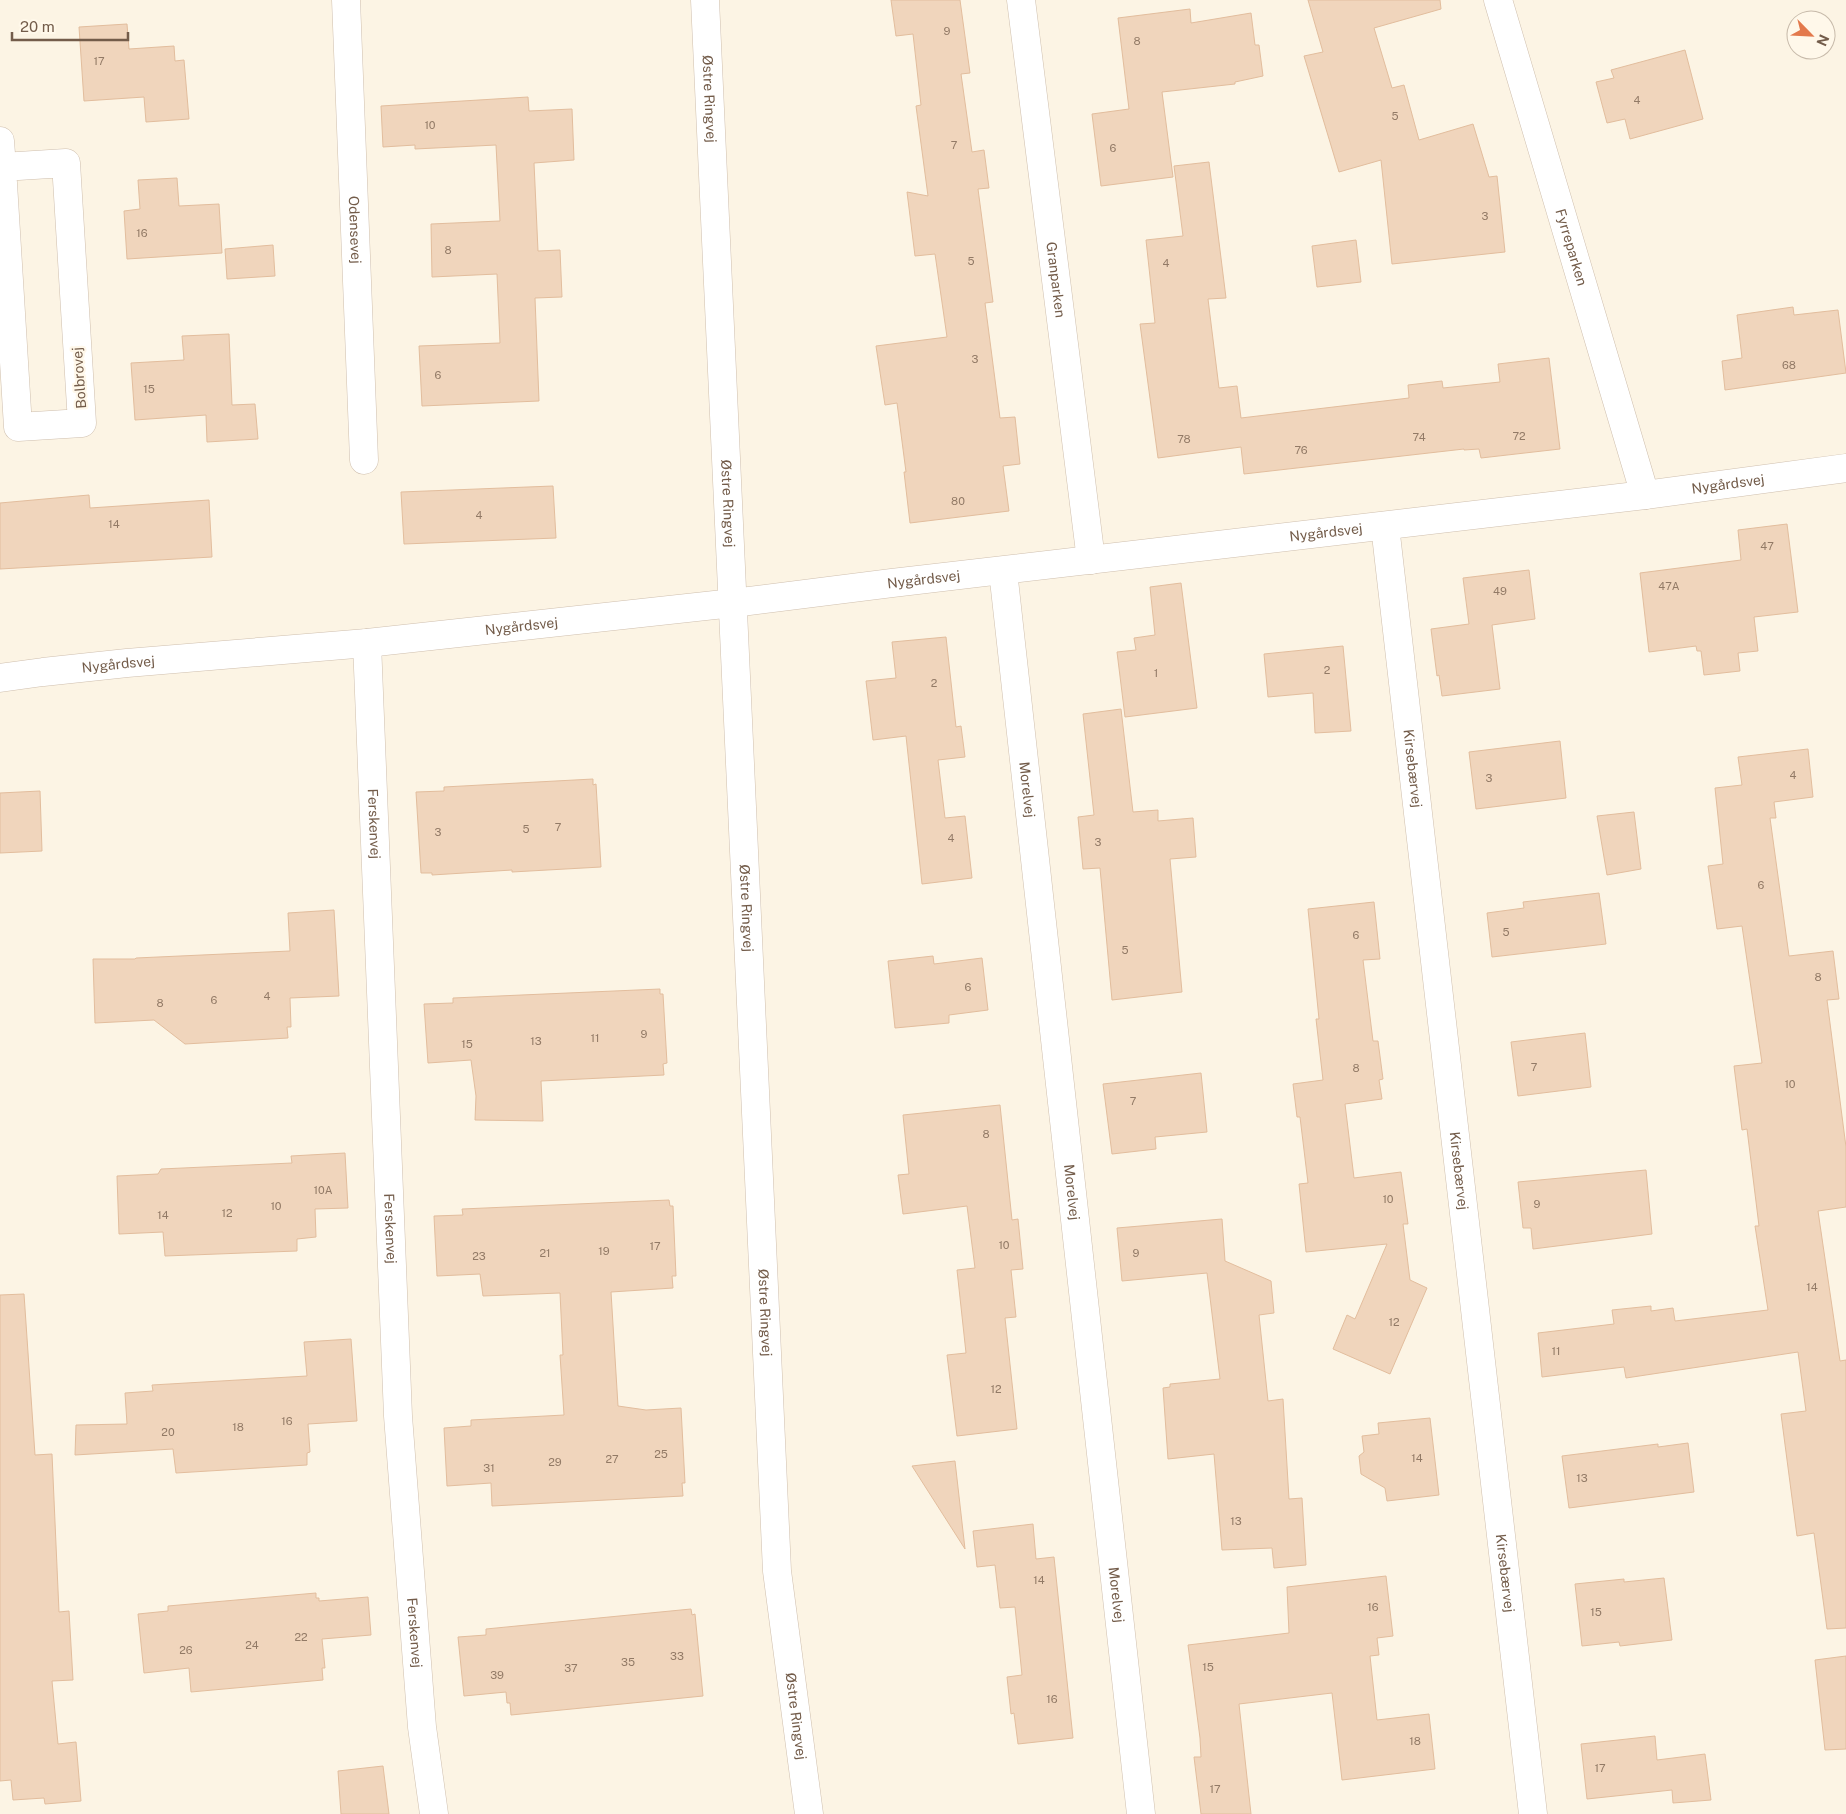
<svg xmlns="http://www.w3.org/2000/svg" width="1846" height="1814" viewBox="0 0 1846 1814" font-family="'Public Sans',sans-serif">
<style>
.building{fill:#f0d5bc;stroke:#e2bd9d}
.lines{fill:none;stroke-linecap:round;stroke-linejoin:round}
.minor-casing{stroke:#cfbfae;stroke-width:29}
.tertiary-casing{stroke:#cfbfae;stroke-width:29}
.minor{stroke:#fff;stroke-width:28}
.tertiary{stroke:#fff;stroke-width:28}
.labels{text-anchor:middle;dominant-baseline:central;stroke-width:4.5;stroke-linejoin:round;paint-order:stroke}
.number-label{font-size:11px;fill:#927a66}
.street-label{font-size:14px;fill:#735c4a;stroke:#fff8ea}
</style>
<rect width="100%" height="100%" fill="#fcf4e4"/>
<path class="building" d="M891 0H960L970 73 961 74 972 152 984 150 989 188 978 189 993 302 985 303 1000 418 1015 417 1020 464 1003 466 1009 511 910 523 904 472H906L897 403 885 405 876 346 947 337 935 254 915 256 907 192 928 196 916 106 921 105 913 34 896 36Z
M1308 0H1440L1441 9 1374 28 1392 88 1404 85 1419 140 1473 124 1489 177 1497 176 1505 252 1392 264 1381 160 1339 172 1304 56 1323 52Z
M1190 9 1191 23 1251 13 1255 45H1259L1263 76 1235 82V84L1162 92 1173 177 1101 186 1092 114 1129 109 1118 18Z
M127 24 129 49 174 46 175 61 184 60 189 119 146 122 144 97 84 101 79 27Z
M1685 50 1703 119 1630 139 1625 119 1607 123 1596 82 1614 78 1611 70Z
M528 97 529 111 572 109 574 160 534 163 538 251 560 250 562 297 535 298 539 401 422 406 419 346 500 343 497 274 432 277 431 224 500 221 496 145 415 149V145L383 147 381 106Z
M1209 162 1226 298 1208 299 1219 388 1237 386 1241 418 1409 398 1408 385 1442 381 1443 388 1500 382 1498 364 1549 358 1560 449 1481 458 1479 449 1464 450V449L1244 474 1241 447 1158 458 1140 324 1155 323 1146 240 1183 236 1174 166Z
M177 178 179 206 219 204 222 253 127 259 124 211 140 209 138 180Z
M1356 240 1361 282 1317 287 1312 246Z
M273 245 275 276 227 279 225 249Z
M1793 307 1794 315 1838 310 1846 373 1725 390 1722 361 1742 358 1737 315Z
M229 334 232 405 255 404 258 439 207 442 206 415 135 420 131 363 184 360 182 336Z
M553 486 556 538 404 544 401 492Z
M89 495 90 508 209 500 212 557 0 569V503Z
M1787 524 1798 612 1754 617 1758 651 1738 653 1740 671 1704 675 1701 651H1697L1696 646 1649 652 1640 573 1741 560 1738 530Z
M1529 570 1535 619 1492 625 1500 689 1442 696 1439 675 1437 676 1431 629 1469 624 1463 578Z
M1181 583 1197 708 1125 717 1117 652 1136 650 1134 638 1155 635 1150 587Z
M946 637 956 727 961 726 965 757 938 760 945 818 965 816 972 878 922 884 906 736 873 740 866 681 896 678 892 642Z
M1343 646 1351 731 1315 733 1313 693 1268 697 1264 654Z
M1121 709 1133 812 1158 810V821L1193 818 1196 857 1170 859 1182 992 1112 1000 1100 868 1083 869 1078 817 1094 815 1083 714Z
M1560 741 1566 798 1476 809 1469 752Z
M1808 749 1813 797 1774 802 1776 818H1770L1789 956 1833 951 1839 999 1827 1000 1846 1147V1207L1818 1211 1840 1361 1846 1360V1628L1827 1629 1814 1533 1797 1536 1781 1414 1806 1411 1798 1352 1626 1378 1624 1367 1542 1377 1538 1333 1614 1324 1612 1310 1651 1306V1311L1673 1308 1675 1321 1768 1310 1755 1226H1759L1747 1129 1742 1130 1734 1066 1762 1063 1742 926 1717 929 1708 866 1723 864 1715 788 1742 785 1738 757Z
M593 779V785L596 784 601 867 512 872V870L432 875V873H421L416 792 444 791V787Z
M40 791 42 851 0 853V793Z
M1634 812 1641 869 1607 875 1597 816Z
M1599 893 1606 944 1492 957 1487 913 1524 908 1523 902Z
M1374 902 1380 959 1363 960 1373 1041H1378L1383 1079 1379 1080 1382 1099 1345 1104 1354 1178 1401 1172 1408 1224H1403L1410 1280 1427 1288 1390 1374 1333 1349 1347 1315 1355 1319 1387 1244 1306 1252 1299 1184 1308 1183 1300 1117H1297L1293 1084 1323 1080 1316 1019H1319L1308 909Z
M334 910 339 996 290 998 291 1027H287L288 1038 185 1044 154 1020 95 1023 93 959H135L136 958 290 951 288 913Z
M933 956 934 964 982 958 988 1010 949 1015V1023L895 1028 888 961Z
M660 989V994H663L667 1063 663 1064 664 1075 541 1081 543 1121 475 1120 476 1096 471 1060 428 1063 424 1004 453 1003V998Z
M1585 1033 1591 1087 1518 1096 1511 1042Z
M1201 1073 1207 1132 1155 1137 1156 1149 1112 1154 1103 1084Z
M1000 1105 1012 1220 1018 1219 1023 1269 1011 1270 1016 1317 1005 1318 1017 1429 957 1436 947 1355 966 1353 957 1270 975 1268 967 1206 903 1214 898 1175 909 1174 903 1115Z
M345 1153 348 1208 315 1209 316 1237 297 1239V1251L165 1256 163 1232 119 1234 117 1176 158 1174 161 1169 292 1163 291 1156Z
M1646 1170 1652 1234 1533 1249 1531 1228H1523L1518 1182Z
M669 1200 670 1206H673L676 1276H672L673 1288 611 1292 618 1406 646 1410 681 1408 685 1483H682L683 1496 492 1506 491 1483 447 1486 444 1428 471 1426V1420L564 1415 560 1355H563L560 1293 483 1296 480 1274 437 1276 434 1216 463 1215 462 1209Z
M1222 1219 1225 1261 1271 1281 1274 1313 1259 1315 1268 1401 1283 1399 1289 1499 1302 1498 1306 1565 1274 1568 1272 1548 1222 1550 1214 1454 1168 1459 1163 1388 1170 1387V1384L1220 1379 1207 1273 1122 1281 1117 1228Z
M24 1294 35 1455 52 1454 59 1612 69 1611 73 1680 52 1681 58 1744 76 1742 81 1801 45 1804 44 1798 13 1800 11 1780 0 1781V1295Z
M351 1339 357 1421 308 1424 310 1452 307 1453V1465L176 1473 173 1449 75 1455 76 1425 127 1424 125 1393 153 1391 152 1385 307 1376 304 1342Z
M1430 1418 1439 1495 1387 1501 1385 1488 1361 1474 1359 1456 1364 1452 1362 1436 1379 1434 1378 1423Z
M1688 1443 1694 1492 1569 1508 1562 1456 1658 1444V1447Z
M955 1461 965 1549 912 1466Z
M1033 1524 1036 1559 1054 1557 1073 1738 1018 1744 1014 1713 1011 1714 1007 1677 1022 1675 1015 1607 1000 1608 995 1565 977 1567 973 1531Z
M1386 1576 1393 1636 1377 1638 1379 1655 1370 1656 1377 1720 1429 1714 1435 1769 1342 1780 1332 1693 1239 1704 1251 1814H1201L1194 1757H1201L1200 1738 1188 1645 1289 1633 1287 1587Z
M1664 1578 1672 1640 1620 1646 1619 1642 1582 1646 1575 1584 1624 1579V1582Z
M316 1593V1598H319V1601L368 1597 371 1635 322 1639 325 1668H322L323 1680 191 1692 189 1668 144 1673 138 1614 168 1611V1606Z
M691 1609 692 1615 695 1614 703 1696 511 1715 510 1703H507L506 1692 464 1696 458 1637 486 1635V1629Z
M1846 1656V1749L1825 1750 1815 1660Z
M1655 1736 1657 1760 1705 1754 1711 1800 1673 1803 1672 1790 1587 1799 1581 1744Z
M383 1766 389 1814H341L338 1771Z"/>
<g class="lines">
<defs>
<g id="minor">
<path id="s1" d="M346 0 364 460"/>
<path id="s2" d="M1021 0 1091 560"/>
<path id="s3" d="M1498 0 1645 495"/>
<path d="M0 141 2 167 18 427 82 423 66 163 2 167"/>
<path id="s4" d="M1385 526 1533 1814"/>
<path id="s5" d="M1003 571 1141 1814"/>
<path id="s6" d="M367 643 398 1416 422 1727 434 1814"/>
<path id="s7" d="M0 678 43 672 127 663 367 643 733 603 892 583 1645 495 1846 468"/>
</g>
<g id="tertiary">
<path id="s8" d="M705 0 777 1571 809 1814"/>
</g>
</defs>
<use href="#minor" class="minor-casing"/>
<use href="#tertiary" class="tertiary-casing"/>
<use href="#minor" class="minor"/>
<use href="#tertiary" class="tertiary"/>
</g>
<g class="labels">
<g class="number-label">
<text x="947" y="31">9</text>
<text x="1137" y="41">8</text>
<text x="99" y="61">17</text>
<text x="1637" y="100">4</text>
<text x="1395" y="116">5</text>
<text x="430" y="125">10</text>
<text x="954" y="145">7</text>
<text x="1113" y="148">6</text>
<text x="1485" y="216">3</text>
<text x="142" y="233">16</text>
<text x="448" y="250">8</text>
<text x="971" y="261">5</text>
<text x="1166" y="263">4</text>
<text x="975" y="359">3</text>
<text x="1789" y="365">68</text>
<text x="438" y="375">6</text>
<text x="149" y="389">15</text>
<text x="1519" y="436">72</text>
<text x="1419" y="437">74</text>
<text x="1184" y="439">78</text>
<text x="1301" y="450">76</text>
<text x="958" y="501">80</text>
<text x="479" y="515">4</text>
<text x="114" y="524">14</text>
<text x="1767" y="546">47</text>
<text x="1669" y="586">47A</text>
<text x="1500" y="591">49</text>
<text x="1327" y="670">2</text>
<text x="1156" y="673">1</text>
<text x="934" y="683">2</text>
<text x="1793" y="775">4</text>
<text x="1489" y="778">3</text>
<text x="558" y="827">7</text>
<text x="526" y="829">5</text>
<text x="438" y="832">3</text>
<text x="951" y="838">4</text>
<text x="1098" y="842">3</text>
<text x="1761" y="885">6</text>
<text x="1506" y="932">5</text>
<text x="1356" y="935">6</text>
<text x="1125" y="950">5</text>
<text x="1818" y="977">8</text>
<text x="968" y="987">6</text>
<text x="267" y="996">4</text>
<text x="214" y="1000">6</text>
<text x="160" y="1003">8</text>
<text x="644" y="1034">9</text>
<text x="595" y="1038">11</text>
<text x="536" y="1041">13</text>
<text x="467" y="1044">15</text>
<text x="1534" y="1067">7</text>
<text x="1356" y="1068">8</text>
<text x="1790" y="1084">10</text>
<text x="1133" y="1101">7</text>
<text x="986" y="1134">8</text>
<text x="323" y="1190">10A</text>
<text x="1388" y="1199">10</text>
<text x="1537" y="1204">9</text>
<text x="276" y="1206">10</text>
<text x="227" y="1213">12</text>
<text x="163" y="1215">14</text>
<text x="1004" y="1245">10</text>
<text x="655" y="1246">17</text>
<text x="604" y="1251">19</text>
<text x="545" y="1253">21</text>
<text x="1136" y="1253">9</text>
<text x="479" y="1256">23</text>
<text x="1812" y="1287">14</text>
<text x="1394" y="1322">12</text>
<text x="1556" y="1351">11</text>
<text x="996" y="1389">12</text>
<text x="287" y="1421">16</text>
<text x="238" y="1427">18</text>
<text x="168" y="1432">20</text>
<text x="661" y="1454">25</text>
<text x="1417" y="1458">14</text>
<text x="612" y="1459">27</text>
<text x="555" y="1462">29</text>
<text x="489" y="1468">31</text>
<text x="1582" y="1478">13</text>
<text x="1236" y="1521">13</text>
<text x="1039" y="1580">14</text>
<text x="1373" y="1607">16</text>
<text x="1596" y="1612">15</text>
<text x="301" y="1637">22</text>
<text x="252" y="1645">24</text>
<text x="186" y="1650">26</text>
<text x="677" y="1656">33</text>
<text x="628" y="1662">35</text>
<text x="1208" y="1667">15</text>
<text x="571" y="1668">37</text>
<text x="497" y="1675">39</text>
<text x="1052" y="1699">16</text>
<text x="1415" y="1741">18</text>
<text x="1600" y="1768">17</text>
<text x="1215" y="1789">17</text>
</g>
<g class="street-label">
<text stroke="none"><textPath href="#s8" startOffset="99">Østre Ringvej</textPath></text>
<text stroke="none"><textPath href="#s1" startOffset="230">Odensevej</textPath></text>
<text stroke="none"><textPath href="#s3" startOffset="258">Fyrreparken</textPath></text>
<text stroke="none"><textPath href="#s2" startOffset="282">Granparken</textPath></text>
<text transform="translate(79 378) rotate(-94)">Bolbrovej</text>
<text stroke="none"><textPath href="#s7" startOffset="1739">Nygårdsvej</textPath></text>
<text stroke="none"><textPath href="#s8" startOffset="504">Østre Ringvej</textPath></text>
<text stroke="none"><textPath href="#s7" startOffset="1334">Nygårdsvej</textPath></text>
<text stroke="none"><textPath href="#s7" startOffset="929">Nygårdsvej</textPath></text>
<text stroke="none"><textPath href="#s7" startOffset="524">Nygårdsvej</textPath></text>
<text stroke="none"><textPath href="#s7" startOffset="119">Nygårdsvej</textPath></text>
<text stroke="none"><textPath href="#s4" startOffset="244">Kirsebærvej</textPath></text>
<text stroke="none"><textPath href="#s5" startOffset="220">Morelvej</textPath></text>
<text stroke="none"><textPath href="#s6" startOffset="181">Ferskenvej</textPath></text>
<text stroke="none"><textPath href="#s8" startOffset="909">Østre Ringvej</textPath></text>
<text stroke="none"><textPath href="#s4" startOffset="649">Kirsebærvej</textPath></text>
<text stroke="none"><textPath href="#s5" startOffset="625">Morelvej</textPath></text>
<text stroke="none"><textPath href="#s6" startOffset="586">Ferskenvej</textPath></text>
<text stroke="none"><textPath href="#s8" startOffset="1314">Østre Ringvej</textPath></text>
<text stroke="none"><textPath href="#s4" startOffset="1054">Kirsebærvej</textPath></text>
<text stroke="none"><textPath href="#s5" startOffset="1030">Morelvej</textPath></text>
<text stroke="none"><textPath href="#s6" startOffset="991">Ferskenvej</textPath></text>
<text stroke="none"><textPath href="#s8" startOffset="1719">Østre Ringvej</textPath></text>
</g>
</g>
<g transform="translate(1811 35) rotate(114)"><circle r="24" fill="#fff8ea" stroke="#c7baaa"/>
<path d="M0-4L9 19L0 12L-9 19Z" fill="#e3794c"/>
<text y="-8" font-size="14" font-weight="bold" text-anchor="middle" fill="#735c4a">N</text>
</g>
<path d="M12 32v8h116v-8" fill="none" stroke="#735c4a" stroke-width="2.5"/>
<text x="20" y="32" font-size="15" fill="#735c4a" stroke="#fff8ea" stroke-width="4" paint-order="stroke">20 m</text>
</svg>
